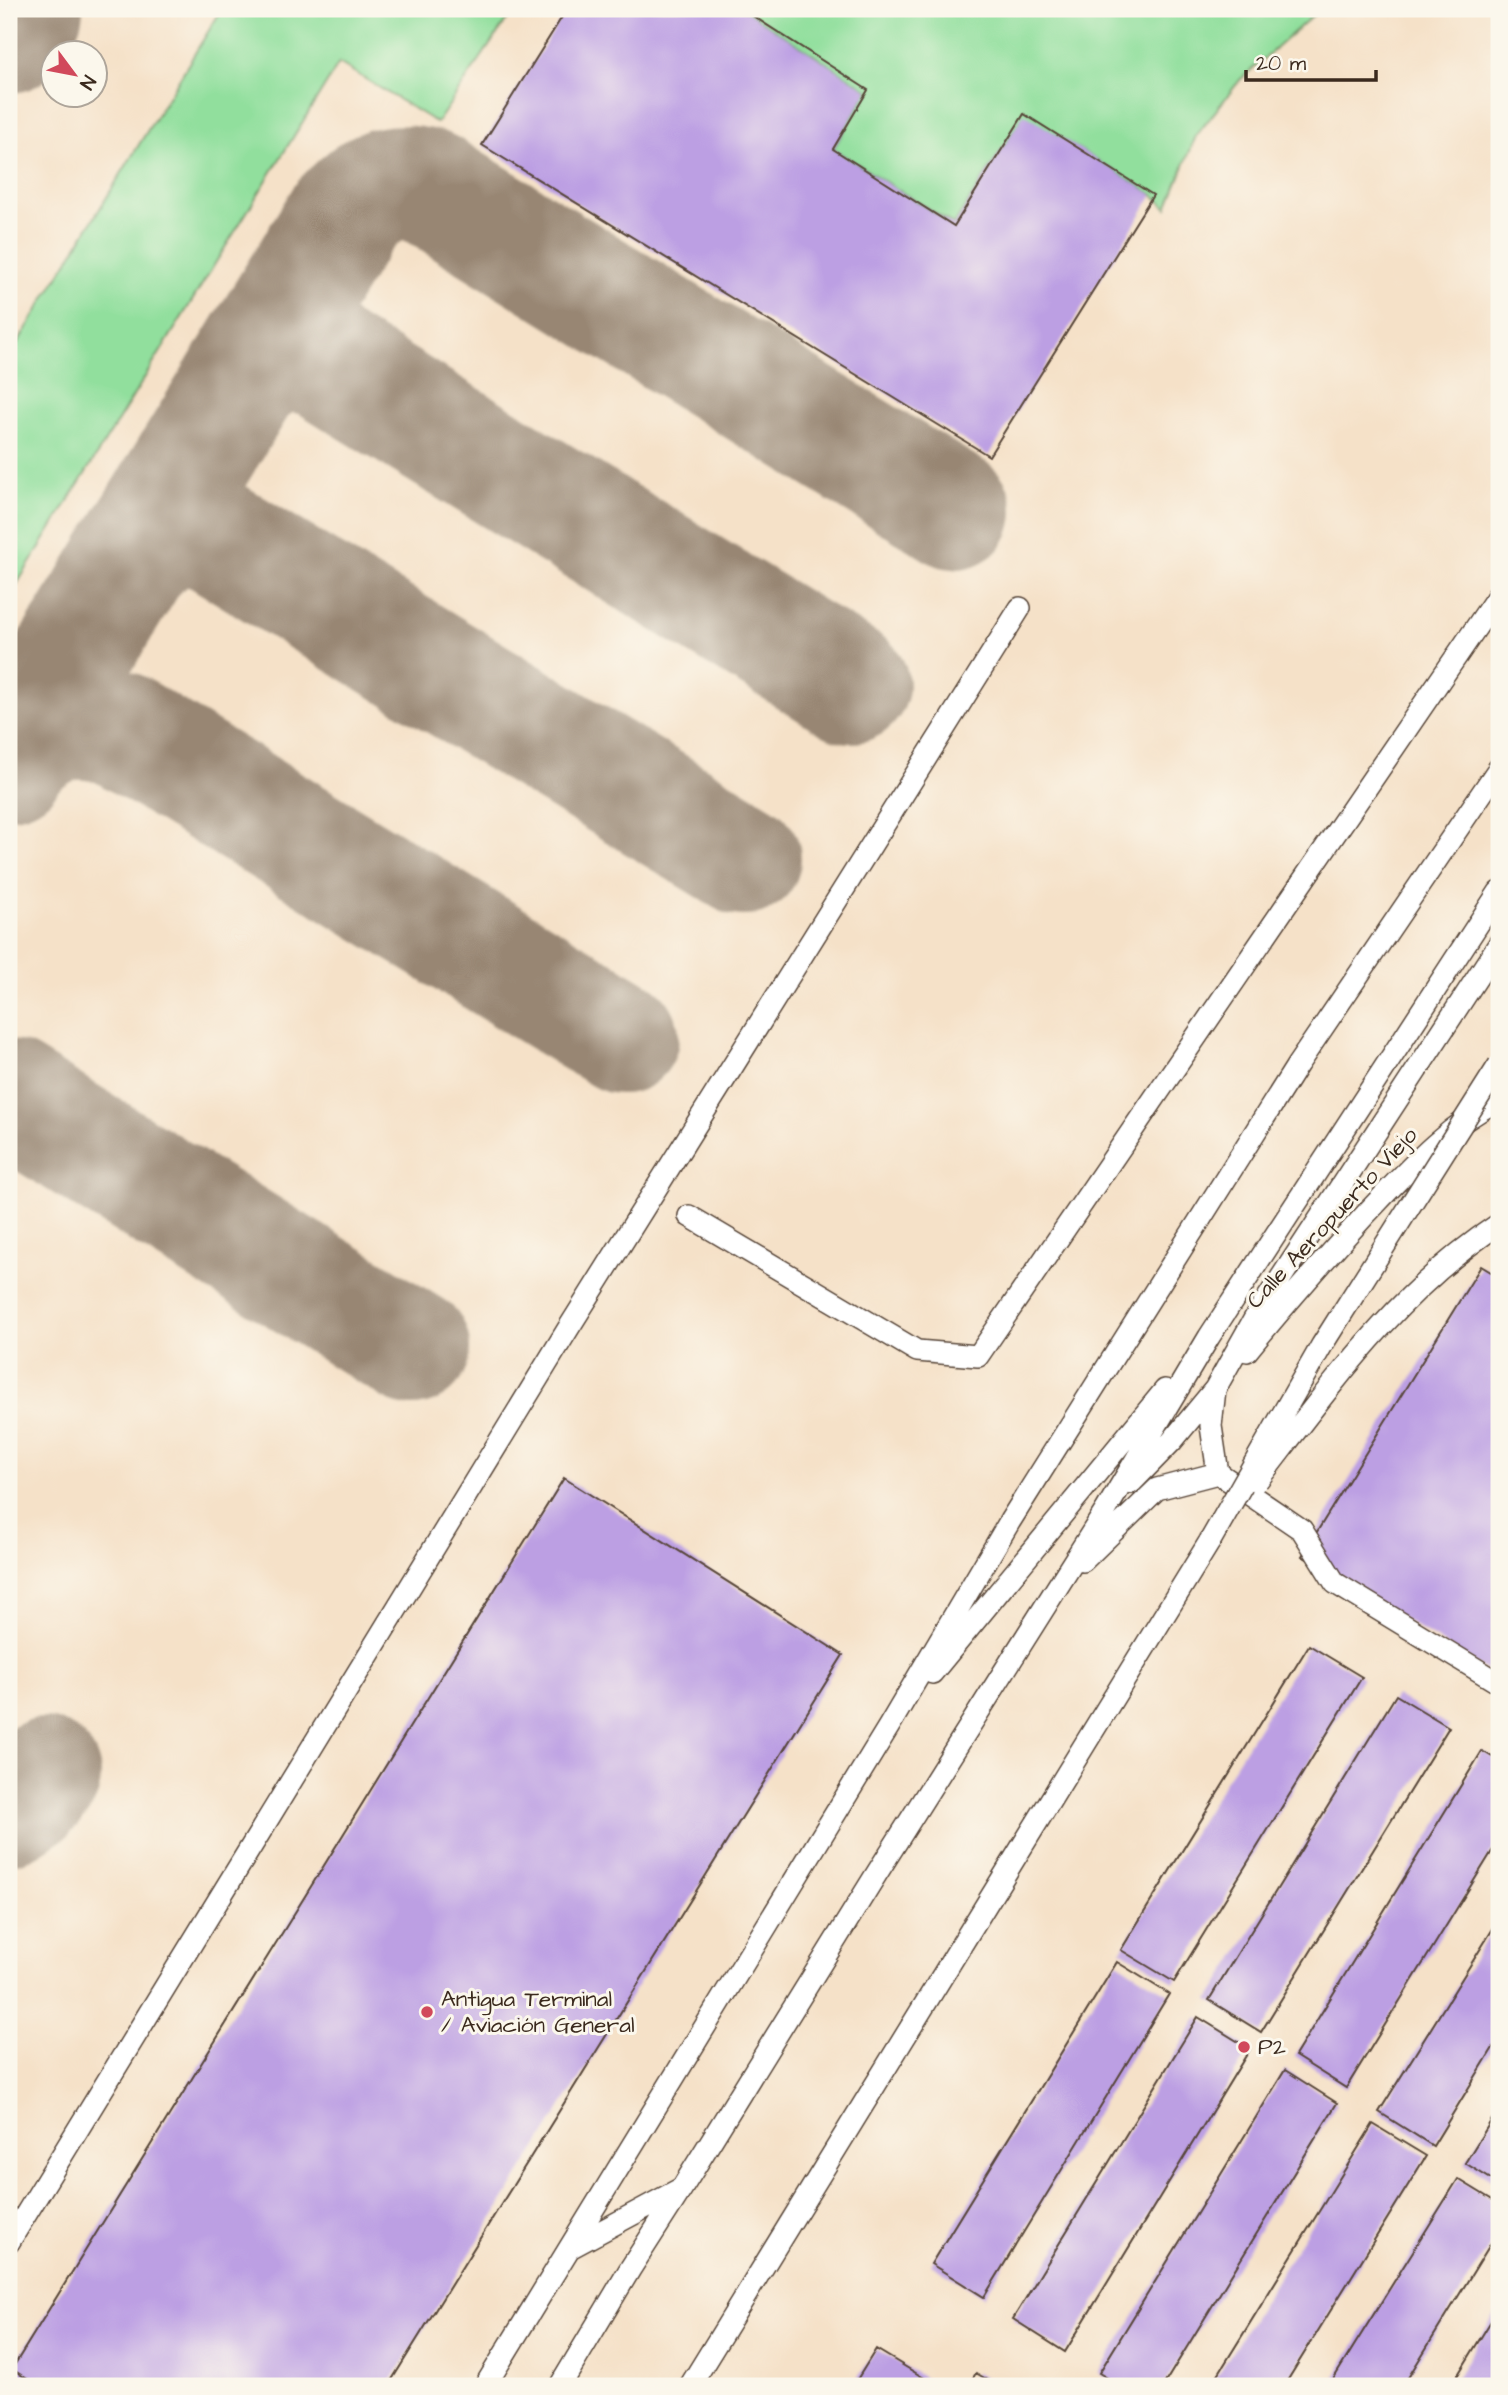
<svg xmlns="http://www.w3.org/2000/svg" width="1508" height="2395" viewBox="0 0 1508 2395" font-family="'Architects Daughter',sans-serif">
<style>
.green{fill:#91df9d;stroke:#66845e;stroke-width:2}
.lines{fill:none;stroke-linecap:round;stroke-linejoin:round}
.taxiway{stroke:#988673;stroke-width:116}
.building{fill:#bc9fe3}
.lane-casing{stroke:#574538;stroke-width:24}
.lane{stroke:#fff;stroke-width:21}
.lane-bridge-casing{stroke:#574538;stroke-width:24;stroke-linecap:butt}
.lane-bridge{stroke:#fff;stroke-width:21}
.poi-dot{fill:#d1495b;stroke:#fbf7ec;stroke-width:2.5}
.labels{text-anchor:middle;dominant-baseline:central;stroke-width:6;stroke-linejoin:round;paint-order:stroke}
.street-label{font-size:23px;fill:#3b2a1e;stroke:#fbf7ec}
.poi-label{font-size:23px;fill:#3b2a1e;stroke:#fbf7ec;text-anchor:start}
</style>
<rect width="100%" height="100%" fill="#fbf7ec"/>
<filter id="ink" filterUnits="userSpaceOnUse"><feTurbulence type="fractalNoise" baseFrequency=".0143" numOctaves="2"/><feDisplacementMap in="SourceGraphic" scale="14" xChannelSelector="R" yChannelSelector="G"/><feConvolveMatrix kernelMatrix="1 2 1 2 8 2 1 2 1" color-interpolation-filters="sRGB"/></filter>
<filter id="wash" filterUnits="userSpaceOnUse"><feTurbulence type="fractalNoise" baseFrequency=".00686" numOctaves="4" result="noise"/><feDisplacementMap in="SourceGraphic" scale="28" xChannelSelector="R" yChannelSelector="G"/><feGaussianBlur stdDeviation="1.57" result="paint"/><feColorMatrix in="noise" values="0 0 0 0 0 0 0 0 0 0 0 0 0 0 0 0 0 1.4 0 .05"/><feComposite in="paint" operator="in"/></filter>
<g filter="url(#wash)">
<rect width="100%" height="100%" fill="#f5e1c8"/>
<path class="green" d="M222 9H514L437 123 339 63 9 597V357Z
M742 9H1320L1240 80 1196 136 1167 208 1153 195 1024 115 954 225 833 149 868 90Z"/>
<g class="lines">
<path class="taxiway" d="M9 35 25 9
M246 375C278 352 283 350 322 360L851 685
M137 552C167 528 184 520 220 538L743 858
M13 752C53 722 69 715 118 728L621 1036
M9 760 343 217C373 187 384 177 428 187L955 511
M9 1098 412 1348
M9 1806 30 1792 43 1776"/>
</g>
<g id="blocks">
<path class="building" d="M567 9H742L868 90 833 149 954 226 1024 114 1153 195 989 456 482 145Z
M1481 1266 1499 1277V1678L1302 1556Z
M564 1478 843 1655 388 2386H38L12 2369Z
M1309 1645 1362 1677 1174 1982 1121 1950Z
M1396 1695 1449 1727 1261 2032 1209 2000Z
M1482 1751 1499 1761V1840L1346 2088 1295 2056Z
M1499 1919V2038L1433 2146 1379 2112Z
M1117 1962 1169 1994 984 2297 931 2264Z
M1198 2017 1250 2049 1065 2352 1013 2319Z
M1285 2070 1337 2103 1163 2386H1121L1099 2373Z
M1499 2108V2184L1465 2163Z
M1373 2124 1426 2156 1284 2386H1211Z
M1458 2179 1499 2204V2230L1403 2386H1329Z
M1499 2308V2386H1451Z
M876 2349 929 2381 925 2386H853Z
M976 2373 998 2386H968Z"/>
</g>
</g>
<g filter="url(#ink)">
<use href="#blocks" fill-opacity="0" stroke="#574538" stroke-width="2"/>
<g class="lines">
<defs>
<path id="lane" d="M1499 944 1256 1316 1215 1389 1211 1426 1218 1473 1302 1530 1335 1583 1499 1683
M689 1216 917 1351 978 1356 1499 594
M1247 1351C1285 1304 1325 1259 1366 1214 1406 1172 1446 1126 1499 1100
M1131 1483 1172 1441 1215 1389
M1083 1561 1157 1489 1218 1473
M932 1673 1165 1390
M9 2242 568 1329 1020 608
M570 2248 680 2189
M485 2386 889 1726 1010 1521 1298 1064 1499 768
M560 2386 630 2269 682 2188 877 1873 1106 1510 1209 1337 1499 892
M690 2386 1210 1541"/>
</defs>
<use href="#lane" class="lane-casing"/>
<use href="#lane" class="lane"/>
<defs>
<path id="lane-bridge" d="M1257 1481C1330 1387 1398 1290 1499 1224
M1210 1541 1322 1345 1499 1065"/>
</defs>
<use href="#lane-bridge" class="lane-bridge-casing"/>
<use href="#lane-bridge" class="lane-bridge"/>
</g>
</g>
<g class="poi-dot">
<circle cx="427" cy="2012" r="7"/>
<circle cx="1244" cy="2047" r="7"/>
</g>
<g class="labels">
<g class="street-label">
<text transform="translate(1332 1218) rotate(-47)">Calle Aeropuerto Viejo</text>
</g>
<g class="poi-label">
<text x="441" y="1999">Antigua Terminal<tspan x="441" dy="26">/ Aviación General</tspan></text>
<text x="1258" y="2047">P2</text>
</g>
</g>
<rect width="1508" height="2395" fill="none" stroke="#fbf7ec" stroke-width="35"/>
<g transform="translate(74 74) rotate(122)"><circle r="33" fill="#fbf7ec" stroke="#aea59a" stroke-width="2"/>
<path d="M0-5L12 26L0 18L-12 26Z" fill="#d1495b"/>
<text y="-10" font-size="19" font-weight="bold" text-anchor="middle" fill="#3b2a1e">N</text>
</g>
<path d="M1246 70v10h130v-10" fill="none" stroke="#3b2a1e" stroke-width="3.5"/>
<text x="1256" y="70" font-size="21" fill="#3b2a1e" stroke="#fbf7ec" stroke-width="5" paint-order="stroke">20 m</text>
</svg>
